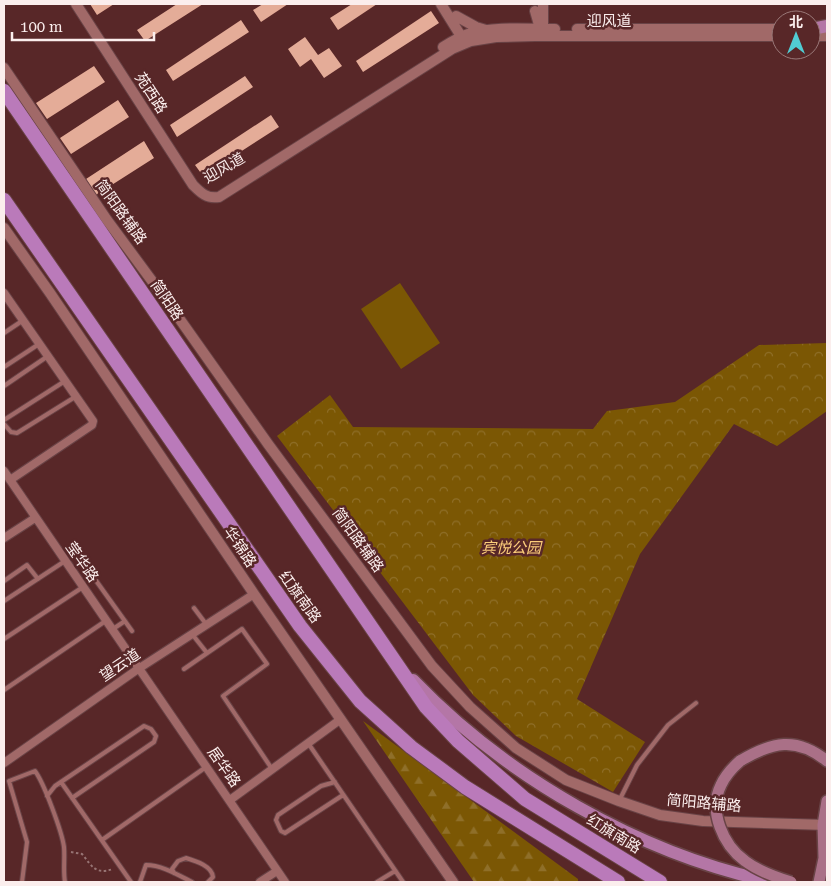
<svg xmlns="http://www.w3.org/2000/svg" width="831" height="886" viewBox="0 0 831 886" font-family="'Roboto Serif','Noto Sans SC',serif">
<style>
.grass{fill:#7b5704}
.forest{fill:url(#forest-firs)}
.park{fill:url(#park-crowns)}
.building{fill:#e4ac98}
.lines{fill:none;stroke-linecap:round;stroke-linejoin:round}
.service-casing{stroke:#694346;stroke-width:6}
.minor-casing{stroke:#694346;stroke-width:10}
.tertiary-casing{stroke:#694346;stroke-width:12}
.secondary-casing{stroke:#694346;stroke-width:14}
.primary-casing{stroke:#694346;stroke-width:15}
.trunk-casing{stroke:#694346;stroke-width:16}
.path{stroke:#977474;stroke-width:2;stroke-dasharray:2.5 2.5;stroke-linecap:butt}
.service{stroke:#a16968;stroke-width:4}
.minor{stroke:#a16968;stroke-width:8}
.tertiary{stroke:#a16968;stroke-width:10}
.secondary{stroke:#aa7087;stroke-width:11}
.primary{stroke:#b476a6;stroke-width:12}
.trunk{stroke:#ba7aba;stroke-width:14}
.secondary-bridge-casing{stroke:#694346;stroke-width:14;stroke-linecap:butt}
.secondary-bridge{stroke:#aa7087;stroke-width:11}
.labels{text-anchor:middle;dominant-baseline:central;stroke-width:5;stroke-linejoin:round;paint-order:stroke}
.street-label{font-size:15px;fill:#fbeeed;stroke:#582728}
.park-label{font-size:15px;font-style:italic;fill:#fdce7b;stroke:#582728}
</style>
<defs>
<pattern id="forest-firs" width="22" height="20" patternUnits="userSpaceOnUse" patternTransform="scale(1.25)"><rect width="22" height="20" fill="#7b5704"/><path d="M5 1l3.5 6h-7zM16 11l3.5 6h-7z" fill="#8f6f29"/></pattern>
<pattern id="park-crowns" width="20" height="18" patternUnits="userSpaceOnUse" patternTransform="scale(1.25)"><rect width="20" height="18" fill="#7b5704"/><path d="M2 6a3 3 0 1 1 6 0M12 15a3 3 0 1 1 6 0" fill="none" stroke="#8f6f29"/></pattern>
</defs>
<rect width="100%" height="100%" fill="#582728"/>
<path class="grass" d="M400 283 440 343 401 369 361 309Z"/>
<path class="forest" d="M363 721 578 879V882H474Z"/>
<path class="park" d="M827 343V411L777 446 734 424 640 554 577 699 645 742 613 792 516 736 473 695 277 436 330 395 353 427 593 429 607 411 675 402 759 345Z"/>
<path class="building" d="M90 4H114L97 15Z
M177 4H203L145 41 137 30Z
M263 4H288L261 22 253 10Z
M352 4H377L338 30 330 18Z
M431 11 439 23 363 72 356 61Z
M241 20 249 32 173 81 166 70Z
M305 37 318 55 329 48 342 66 324 78 311 59 300 67 288 49Z
M94 66 105 82 47 119 36 103Z
M245 76 253 87 177 137 170 125Z
M118 100 129 117 71 154 60 138Z
M271 115 279 127 203 176 195 165Z
M144 141 154 158 96 195 86 179Z"/>
<g class="lines">
<defs>
<path id="service" d="M4 333 22 321
M4 367 39 344
M4 386 48 356
M4 420 65 381
M4 424 11 432 17 433 75 397
M72 547 132 631
M4 581 27 565 38 579
M4 601 65 561
M194 608 206 624
M113 629 125 621
M192 634 207 653
M4 639 83 587
M184 669 242 629 267 664 223 696 272 769
M4 690 107 620
M308 743 403 882
M61 782 131 882
M335 782 321 786 278 815 276 820 281 831 285 833 343 795
M47 796 55 786 144 726 151 729 156 736 154 742 72 798
M620 799 637 765 668 725 696 703
M102 840 206 767
M174 873 172 869 178 861 186 858C196 861 212 866 213 877L208 882
M22 882 27 842 9 781 35 771C44 783 62 832 64 847 65 859 63 871 65 882
M140 882 146 865C162 865 178 875 192 882
M377 882 395 871"/>
<path id="minor" d="M4 293 93 421 92 425 10 480
M4 471 285 882
M4 538 35 518
M4 763 138 669 254 594
M230 800 341 719
M260 882 277 871"/>
<path id="tertiary" d="M76 4 193 185C201 193 207 199 219 197L452 49 471 41 496 37 535 36H781
M441 4 464 41
M543 4V28
M535 11 539 25 546 32
M456 16 476 27 486 30
M577 29H781
M811 36H827
M443 47C451 42 459 37 468 34 495 26 527 29 555 29
M4 68 107 220 169 304 268 444 432 666 470 707 516 748 566 780 619 801 660 815 703 821 827 825
M4 228 50 293 254 594 453 882"/>
<path id="secondary" d="M740 761C772 742 796 736 827 761
M824 858 823 825 827 801
M819 882 824 858 827 853"/>
<path id="primary" d="M812 29 827 26
M413 680C506 777 640 854 772 882"/>
<path id="trunk" d="M4 91 426 707 458 741 525 799 660 882
M4 200 300 626 360 701 411 747 465 787 618 882"/>
</defs>
<use href="#service" class="service-casing"/>
<use href="#minor" class="minor-casing"/>
<use href="#tertiary" class="tertiary-casing"/>
<use href="#secondary" class="secondary-casing"/>
<use href="#primary" class="primary-casing"/>
<use href="#trunk" class="trunk-casing"/>
<path class="path" d="M71 852 82 854C92 866 95 875 113 869"/>
<use href="#service" class="service"/>
<use href="#minor" class="minor"/>
<use href="#tertiary" class="tertiary"/>
<use href="#secondary" class="secondary"/>
<use href="#primary" class="primary"/>
<use href="#trunk" class="trunk"/>
<defs>
<path id="secondary-bridge" d="M740 761C732 768 725 776 721 785 708 811 723 845 745 861 758 871 775 877 791 882"/>
</defs>
<use href="#secondary-bridge" class="secondary-bridge-casing"/>
<use href="#secondary-bridge" class="secondary-bridge"/>
</g>
<g class="labels">
<g class="street-label">
<text x="609" y="21">迎风道</text>
<text transform="translate(151 93) rotate(57)">苑西路</text>
<text transform="translate(224 168) rotate(-30)">迎风道</text>
<text transform="translate(121 212) rotate(54)">简阳路辅路</text>
<text transform="translate(167 300) rotate(56)">简阳路</text>
<text transform="translate(358 540) rotate(54)">简阳路辅路</text>
<text transform="translate(240 547) rotate(56)">华锦路</text>
<text transform="translate(82 562) rotate(55)">莹华路</text>
<text transform="translate(300 597) rotate(54)">红旗南路</text>
<text transform="translate(120 665) rotate(-34)">望云道</text>
<text transform="translate(224 767) rotate(55)">居华路</text>
<text transform="translate(704 803) rotate(5)">简阳路辅路</text>
<text transform="translate(614 834) rotate(31)">红旗南路</text>
</g>
<g class="park-label">
<text x="511" y="548">宾悦公园</text>
</g>
</g>
<rect width="831" height="886" fill="none" stroke="#fbeeed" stroke-width="10"/>
<g transform="translate(796 35)"><circle r="24" fill="#582728" stroke="#997777"/>
<path d="M0-4L9 19L0 12L-9 19Z" fill="#51ccd3"/>
<text y="-8" font-size="14" font-weight="bold" text-anchor="middle" fill="#fbeeed">北</text>
</g>
<path d="M12 32v8h142v-8" fill="none" stroke="#fbeeed" stroke-width="2.5"/>
<text x="20" y="32" font-size="15" fill="#fbeeed" stroke="#582728" stroke-width="4" paint-order="stroke">100 m</text>
</svg>
